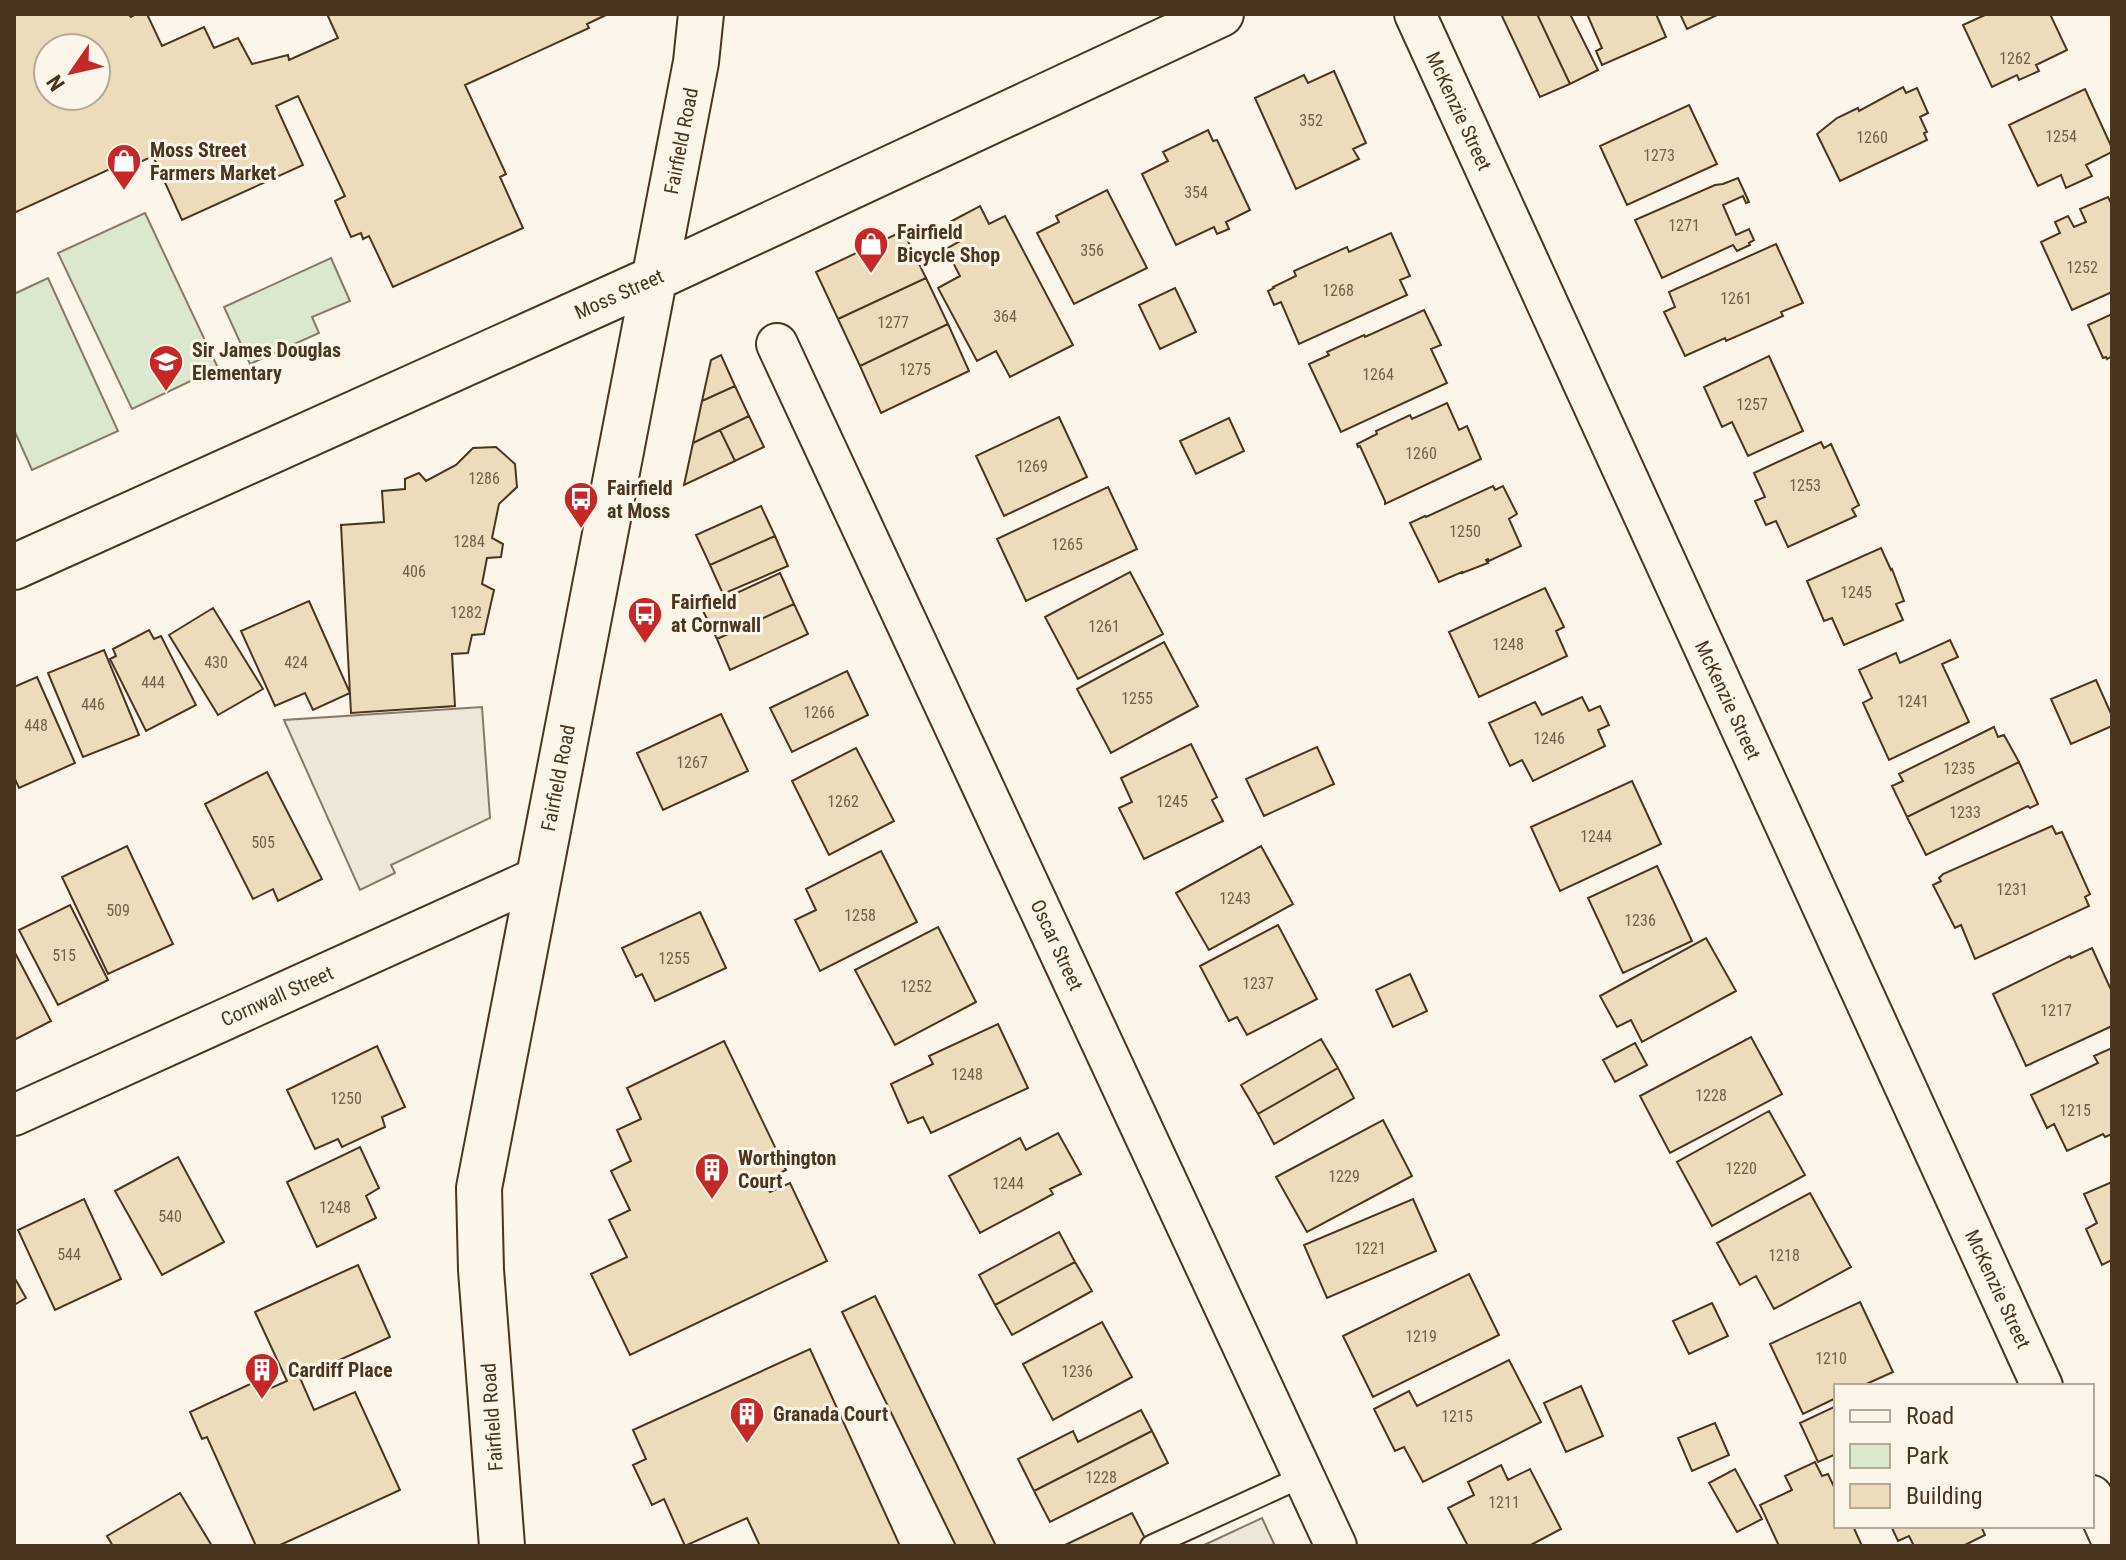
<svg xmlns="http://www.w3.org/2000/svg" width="2126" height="1560" viewBox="0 0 2126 1560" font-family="'Roboto Condensed',sans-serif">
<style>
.green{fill:#dce7d0;stroke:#887966;stroke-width:2}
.parking{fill:#ede7d9;stroke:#887966;stroke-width:2}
.building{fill:#ecdcbc;stroke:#4a3520;stroke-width:2;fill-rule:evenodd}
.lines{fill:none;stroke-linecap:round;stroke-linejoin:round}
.service-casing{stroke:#4a3520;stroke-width:24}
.minor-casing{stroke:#4a3520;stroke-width:44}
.tertiary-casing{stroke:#4a3520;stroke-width:48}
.service{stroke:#fbf6e9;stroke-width:20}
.minor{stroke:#fbf6e9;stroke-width:40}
.tertiary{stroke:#fbf6e9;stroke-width:44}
.labels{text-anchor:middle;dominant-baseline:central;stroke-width:6;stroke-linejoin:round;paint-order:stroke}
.number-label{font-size:16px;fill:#725f47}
.street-label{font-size:20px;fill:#4a3520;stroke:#fbf6e9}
.poi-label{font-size:20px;font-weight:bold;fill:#4a3520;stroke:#fbf6e9;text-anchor:start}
</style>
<rect width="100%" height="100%" fill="#fbf6e9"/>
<path class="green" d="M145 213 218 368 132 409 58 253Z
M331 258 350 301 312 317 319 333 250 364 224 307Z
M48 278 118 431 32 470 14 430V294Z"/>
<path class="parking" d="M482 707 490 818 391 865 395 873 360 890 284 720Z
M1262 1518 1275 1546H1202Z"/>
<path class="building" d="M14 14H128L131 17 136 14H147L162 46 204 27 214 48 238 38 252 64 288 55 289 60 338 38 327 14H608L587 24 589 28 465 85 506 174 500 177 523 228 393 287 369 236 363 239 361 233 351 237 335 201 345 196 298 96 276 106 303 165 182 220 153 156 114 174 112 168 14 213ZM48 48H96V96H48Z
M1501 14H1537L1570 84 1540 97Z
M1537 14H1570L1598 70 1570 84Z
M1587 14H1656L1666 37 1602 65 1596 51 1602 48Z
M1680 14H1717V15L1687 29Z
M1987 14H2050L2067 50 2036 65 2039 71 2019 80 2017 75 1992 87 1963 25Z
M1334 71 1366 143 1353 149 1359 159 1296 189 1255 98 1304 75 1308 83Z
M1903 87 1906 93 1917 88 1928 113 1920 117 1927 132 1924 133 1927 140 1840 181 1817 134 1837 118 1858 108 1859 111Z
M2085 89 2112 148V152L2086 165 2092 176 2066 188 2061 175 2038 186 2009 125Z
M1689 105 1717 164 1627 205 1600 146Z
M1208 130 1213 141 1217 140 1250 210 1226 222 1229 229 1217 234 1214 227 1176 245 1142 174 1168 161 1163 152Z
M1738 178 1749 202 1746 203 1743 196 1723 205 1736 235 1749 229 1754 240 1749 243 1750 245 1737 251 1733 245 1662 278 1635 220 1715 185 1723 184Z
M1107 190 1147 268 1074 304 1037 233 1059 222 1056 216Z
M2108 197 2112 205V292L2072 310 2041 242 2060 233 2055 222 2068 216 2074 227 2086 222 2080 209Z
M980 206 989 224 1005 216 1073 345 1010 377 996 351 977 361 938 288 960 276 946 249 960 241 950 222Z
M903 231 926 278 838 319 816 272Z
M1391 233 1410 276 1400 280 1407 295 1299 344 1281 302 1274 305 1268 291 1274 288 1273 287 1296 276 1294 271 1347 247 1349 252Z
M1776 244 1803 303 1781 312 1783 316 1726 341 1725 338 1685 356 1664 312 1675 307 1669 292Z
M926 278 948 324 860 366 838 319Z
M1175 288 1196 332 1160 349 1139 305Z
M1424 310 1441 345 1431 349 1447 383 1341 432 1309 364 1329 355 1327 352 1364 335 1365 337Z
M2112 314V356L2107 359 2106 357 2103 358 2088 325Z
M948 324 969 371 881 413 860 366Z
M721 355 735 386 702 401 711 360Z
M1769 356 1803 431 1748 456 1732 422 1722 427 1704 387Z
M735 386 749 416 693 443 702 401Z
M1447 403 1459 430 1467 426 1481 459 1385 504V501L1360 446 1358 447 1357 444 1377 434 1376 431 1410 415 1412 419Z
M749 416 764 447 735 461 720 430Z
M1059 417 1087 477 1004 516 976 456Z
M1229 418 1244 451 1196 474 1180 441Z
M720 430 735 461 684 485 693 443Z
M1821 442 1824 448 1831 444 1859 505 1852 509 1856 516 1788 547 1776 521 1766 525 1755 501 1765 497 1754 473Z
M496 447 515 464 517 487 499 504 492 538 503 544 501 557 487 558 482 584 494 590 484 634 472 635 468 653 452 654 455 706 351 713 341 525 384 522 382 491 405 489V479L419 473 426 481 456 465 473 448Z
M1493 486 1495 490 1503 486 1517 514 1509 519 1521 546 1489 561 1488 559 1486 560 1488 563 1462 573V572L1439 582 1410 523 1425 516 1426 517Z
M1108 487 1137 549 1026 601 997 539Z
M761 506 775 536 710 565 696 535Z
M775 536 788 566 723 594 710 565Z
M1881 548 1891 570 1892 569 1904 601 1896 604 1903 620 1844 645 1832 618 1824 621 1807 581Z
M1130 572 1163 634 1078 679 1045 617Z
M780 573 794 604 717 639 702 609Z
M1545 588 1564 627 1556 631 1567 656 1479 697 1449 632Z
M309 601 350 693 313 710 305 693 275 706 241 631Z
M794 604 808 634 730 670 717 639Z
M213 608 263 689 218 715 169 635Z
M149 630 154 639 161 636 196 705 146 731 110 659 116 656 113 649Z
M1950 640 1958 657 1942 664 1969 722 1889 760 1863 703 1872 698 1859 670 1896 653 1900 663Z
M1164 642 1198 706 1111 753 1077 689Z
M104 650 139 735 83 757 48 673Z
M847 671 868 715 792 752 770 708Z
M37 677 75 763 19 788 14 777V687Z
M2096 680 2112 716V726L2071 744 2051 699Z
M1582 697 1589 711 1600 706 1609 725 1598 730 1605 746 1533 781 1522 760 1510 766 1489 723 1535 702 1542 715Z
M721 714 748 771 663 810 637 753Z
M1994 727 1998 737 2004 735 2019 762 1907 817 1892 786 1903 781 1899 774Z
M1191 744 1217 797 1212 800 1223 821 1144 859 1119 808 1132 802 1121 778Z
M1317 747 1334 784 1264 816 1246 779Z
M856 748 894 821 829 855 792 781Z
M2019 762 2038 804 2030 808 2028 806 1926 855 1907 817Z
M267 772 322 879 278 901 273 889 253 899 205 804Z
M1632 781 1661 844 1560 891 1531 827Z
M2052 826 2056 834 2062 832 2090 894 2085 897 2089 906 1975 959 1961 925 1955 928 1933 885 1941 881 1939 878 1943 874Z
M127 846 173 944 108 974 62 877Z
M1261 846 1293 904 1209 950 1176 893Z
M881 851 917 922 820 971 795 920 816 910 806 889Z
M1657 866 1692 941 1623 973 1588 898Z
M70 905 108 980 58 1005 19 930Z
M700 912 726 968 655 1001 642 974 636 977 622 948Z
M1278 925 1317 999 1247 1035 1237 1017 1229 1021 1200 966Z
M938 927 976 1002 895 1045 855 970Z
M1706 938 1736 991 1642 1042 1631 1020 1617 1027 1600 996Z
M2092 948 2112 992V1026L2026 1066 1993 994 2070 956 2071 958Z
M14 951 51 1021 16 1039 14 1036Z
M1410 974 1427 1011 1393 1027 1376 990Z
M998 1024 1028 1088 931 1133 923 1117 908 1123 891 1084 933 1064 929 1056Z
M1751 1037 1782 1094 1670 1153 1640 1096Z
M1321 1039 1338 1068 1258 1114 1241 1085Z
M724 1041 786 1170 764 1181 770 1192 790 1183 827 1261 630 1355 591 1274 627 1257 609 1220 630 1210 611 1171 631 1161 617 1130 641 1119 627 1088Z
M1635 1043 1647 1065 1615 1082 1603 1060Z
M377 1046 405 1107 382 1117 385 1127 342 1147 338 1139 315 1149 287 1090Z
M2112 1048V1134L2105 1137 2103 1134 2067 1151 2054 1124 2047 1128 2031 1095 2098 1063 2094 1056Z
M1338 1068 1354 1098 1274 1144 1258 1114Z
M1769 1111 1805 1175 1712 1226 1677 1162Z
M1383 1120 1412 1176 1307 1232 1276 1177Z
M1058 1133 1081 1174 1050 1189 1053 1194 980 1233 949 1176 1020 1138 1026 1150Z
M360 1147 379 1188 366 1196 376 1218 317 1247 287 1182Z
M178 1157 224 1242 162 1275 115 1191Z
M2112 1182V1260L2102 1265 2086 1229 2097 1223 2084 1194Z
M1810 1193 1851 1267 1774 1309 1756 1276 1740 1285 1717 1243Z
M84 1199 121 1279 55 1310 18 1230Z
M1413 1199 1436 1251 1327 1298 1304 1245Z
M1059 1232 1075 1262 995 1305 979 1275Z
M1075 1262 1092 1291 1012 1335 995 1305Z
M358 1265 390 1337 300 1378 314 1410 355 1392 400 1490 278 1546H256L207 1437 202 1439 190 1412 257 1381 262 1392 287 1381 255 1312Z
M1469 1274 1499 1335 1373 1397 1343 1336Z
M14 1277 26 1298 14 1305Z
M875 1296 996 1546H956L842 1312Z
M1860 1302 1893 1372 1862 1386H1836V1398L1803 1414 1770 1344Z
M1712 1303 1728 1336 1689 1354 1673 1321Z
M1102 1322 1132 1377 1053 1420 1023 1364Z
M810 1349 900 1546H760L747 1518 685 1546 664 1499 652 1505 633 1465 646 1459 633 1430Z
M1509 1360 1541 1422 1423 1482 1404 1447 1395 1451 1374 1409 1409 1391 1417 1406Z
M1581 1386 1603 1436 1566 1452 1544 1403Z
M1836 1406V1454L1818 1462 1800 1423Z
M1141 1410 1152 1431 1034 1491 1018 1459 1073 1431 1078 1442Z
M1715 1423 1729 1455 1692 1471 1678 1438Z
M1152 1431 1168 1463 1050 1522 1034 1491Z
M1815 1462 1822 1476 1828 1474 1836 1491V1526H1853L1862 1546H1779L1760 1505 1792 1490 1785 1476Z
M1501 1465 1508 1480 1530 1469 1561 1529 1529 1546H1468L1448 1508 1474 1495 1468 1482Z
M1735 1469 1762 1519 1737 1532 1709 1483Z
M180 1493 212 1546H113L107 1536Z
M1132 1513 1147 1542 1139 1546H1063Z
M1891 1526H1981L1985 1535 1963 1546H1914L1909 1536 1898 1541Z"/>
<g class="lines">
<defs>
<path id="service" d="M1151 1546 1304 1476"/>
<path id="minor" d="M1415 14 2042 1386
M777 344 1336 1546
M14 1115 539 877
M2092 1496 2112 1540"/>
<path id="tertiary" d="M14 567 653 279 1221 14
M502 1546 481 1270 479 1188 696 62 701 14"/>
</defs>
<use href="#service" class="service-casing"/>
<use href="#minor" class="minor-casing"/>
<use href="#tertiary" class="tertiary-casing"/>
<use href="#service" class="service"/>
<use href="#minor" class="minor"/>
<use href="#tertiary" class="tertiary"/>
</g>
<defs>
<symbol id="shop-pin" viewBox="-11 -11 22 30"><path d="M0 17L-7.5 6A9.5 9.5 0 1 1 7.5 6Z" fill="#c62828" stroke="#fbf6e9"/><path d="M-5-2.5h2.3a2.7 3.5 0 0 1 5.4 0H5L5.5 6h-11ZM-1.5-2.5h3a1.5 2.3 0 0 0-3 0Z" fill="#fff"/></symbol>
<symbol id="school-pin" viewBox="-11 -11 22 30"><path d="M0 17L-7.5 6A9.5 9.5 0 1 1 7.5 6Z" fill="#c62828" stroke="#fbf6e9"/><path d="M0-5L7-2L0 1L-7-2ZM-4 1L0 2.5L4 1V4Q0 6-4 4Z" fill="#fff"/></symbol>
<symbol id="bus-pin" viewBox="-11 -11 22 30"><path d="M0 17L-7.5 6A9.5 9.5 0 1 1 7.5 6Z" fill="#c62828" stroke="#fbf6e9"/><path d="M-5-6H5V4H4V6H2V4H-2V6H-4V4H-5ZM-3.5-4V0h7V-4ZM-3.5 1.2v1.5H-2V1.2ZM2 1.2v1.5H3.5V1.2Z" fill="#fff"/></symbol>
<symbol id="building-pin" viewBox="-11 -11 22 30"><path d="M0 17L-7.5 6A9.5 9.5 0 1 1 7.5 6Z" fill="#c62828" stroke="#fbf6e9"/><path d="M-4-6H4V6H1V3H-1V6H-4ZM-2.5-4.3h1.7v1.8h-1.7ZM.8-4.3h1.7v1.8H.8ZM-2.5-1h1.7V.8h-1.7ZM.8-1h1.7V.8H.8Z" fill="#fff"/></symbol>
</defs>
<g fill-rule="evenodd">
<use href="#shop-pin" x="104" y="141" width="40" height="54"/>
<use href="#shop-pin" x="851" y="224" width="40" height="54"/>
<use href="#school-pin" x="146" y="342" width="40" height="54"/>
<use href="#bus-pin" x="561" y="479" width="40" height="54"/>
<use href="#bus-pin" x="625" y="594" width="40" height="54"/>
<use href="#building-pin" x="692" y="1150" width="40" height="54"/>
<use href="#building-pin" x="242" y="1350" width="40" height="54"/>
<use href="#building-pin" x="727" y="1394" width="40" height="54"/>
</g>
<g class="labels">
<g class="number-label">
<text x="2015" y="58">1262</text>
<text x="1311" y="120">352</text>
<text x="2061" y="136">1254</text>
<text x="1872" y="137">1260</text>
<text x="1659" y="155">1273</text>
<text x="1196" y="192">354</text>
<text x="1684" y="225">1271</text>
<text x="1092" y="250">356</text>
<text x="2082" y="267">1252</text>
<text x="1338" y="290">1268</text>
<text x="1736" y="298">1261</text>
<text x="1005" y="316">364</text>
<text x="893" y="322">1277</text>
<text x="915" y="369">1275</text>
<text x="1378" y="374">1264</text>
<text x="1752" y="404">1257</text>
<text x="1421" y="453">1260</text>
<text x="1032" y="466">1269</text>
<text x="484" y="478">1286</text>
<text x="1805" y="485">1253</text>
<text x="1465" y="531">1250</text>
<text x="469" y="541">1284</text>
<text x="1067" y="544">1265</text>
<text x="414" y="571">406</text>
<text x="1856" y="592">1245</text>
<text x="466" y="612">1282</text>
<text x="1104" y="626">1261</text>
<text x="1508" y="644">1248</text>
<text x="216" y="662">430</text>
<text x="296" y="662">424</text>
<text x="153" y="682">444</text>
<text x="1137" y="698">1255</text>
<text x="1913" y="701">1241</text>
<text x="93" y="704">446</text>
<text x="819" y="712">1266</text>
<text x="36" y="725">448</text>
<text x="1549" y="738">1246</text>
<text x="692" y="762">1267</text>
<text x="1959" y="768">1235</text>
<text x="843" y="801">1262</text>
<text x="1172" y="801">1245</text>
<text x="1965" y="812">1233</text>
<text x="1596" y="836">1244</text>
<text x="263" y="842">505</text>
<text x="2012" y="889">1231</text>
<text x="1235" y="898">1243</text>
<text x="118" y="910">509</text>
<text x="860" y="915">1258</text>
<text x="1640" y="920">1236</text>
<text x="64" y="955">515</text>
<text x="674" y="958">1255</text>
<text x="1258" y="983">1237</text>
<text x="916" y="986">1252</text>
<text x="2056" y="1010">1217</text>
<text x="967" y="1074">1248</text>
<text x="1711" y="1095">1228</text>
<text x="346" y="1098">1250</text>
<text x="2075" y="1110">1215</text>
<text x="1741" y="1168">1220</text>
<text x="1344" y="1176">1229</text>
<text x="1008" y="1183">1244</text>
<text x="335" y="1207">1248</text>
<text x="170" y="1216">540</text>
<text x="1370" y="1248">1221</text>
<text x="69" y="1254">544</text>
<text x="1784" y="1255">1218</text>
<text x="1421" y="1336">1219</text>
<text x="1831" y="1358">1210</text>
<text x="1077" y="1371">1236</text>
<text x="1457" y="1416">1215</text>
<text x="1101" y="1477">1228</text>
<text x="1504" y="1502">1211</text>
</g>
<g class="street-label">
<text transform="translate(1459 111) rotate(65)">McKenzie Street</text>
<text transform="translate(681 141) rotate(-79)">Fairfield Road</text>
<text transform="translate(619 294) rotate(-24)">Moss Street</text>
<text transform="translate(1728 700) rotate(65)">McKenzie Street</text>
<text transform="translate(558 778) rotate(-79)">Fairfield Road</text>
<text transform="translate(1057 945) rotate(65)">Oscar Street</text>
<text transform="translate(277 996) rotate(-24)">Cornwall Street</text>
<text transform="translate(1998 1289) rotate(65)">McKenzie Street</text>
<text transform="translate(492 1417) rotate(-94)">Fairfield Road</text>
</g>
<g class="poi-label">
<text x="150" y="150">Moss Street<tspan x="150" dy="23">Farmers Market</tspan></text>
<text x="897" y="232">Fairfield<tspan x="897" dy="23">Bicycle Shop</tspan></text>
<text x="192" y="350">Sir James Douglas<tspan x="192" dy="23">Elementary</tspan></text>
<text x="607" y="488">Fairfield<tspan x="607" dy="23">at Moss</tspan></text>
<text x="671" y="602">Fairfield<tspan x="671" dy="23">at Cornwall</tspan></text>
<text x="738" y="1158">Worthington<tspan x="738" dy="23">Court</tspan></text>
<text x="288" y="1370">Cardiff Place</text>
<text x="773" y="1414">Granada Court</text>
</g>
</g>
<rect width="2126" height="1560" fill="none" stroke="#4a3520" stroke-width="32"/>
<rect x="1834" y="1384" width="260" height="144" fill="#fbf6e9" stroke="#b4a999" stroke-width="2"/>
<rect x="1850" y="1410" width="40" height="12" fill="#fbf6e9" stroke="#b4a999" stroke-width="2"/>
<text x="1906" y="1424" font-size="24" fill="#4a3520">Road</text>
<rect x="1850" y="1444" width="40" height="24" fill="#dce7d0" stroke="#b4a999" stroke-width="2"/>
<text x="1906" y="1464" font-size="24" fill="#4a3520">Park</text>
<rect x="1850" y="1484" width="40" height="24" fill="#ecdcbc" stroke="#b4a999" stroke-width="2"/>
<text x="1906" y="1504" font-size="24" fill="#4a3520">Building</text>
<g transform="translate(72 72) rotate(236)"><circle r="38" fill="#fbf6e9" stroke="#b4a999" stroke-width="2"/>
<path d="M0-6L14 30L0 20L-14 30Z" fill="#c62828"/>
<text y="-12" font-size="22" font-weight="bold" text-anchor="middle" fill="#4a3520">N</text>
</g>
</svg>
